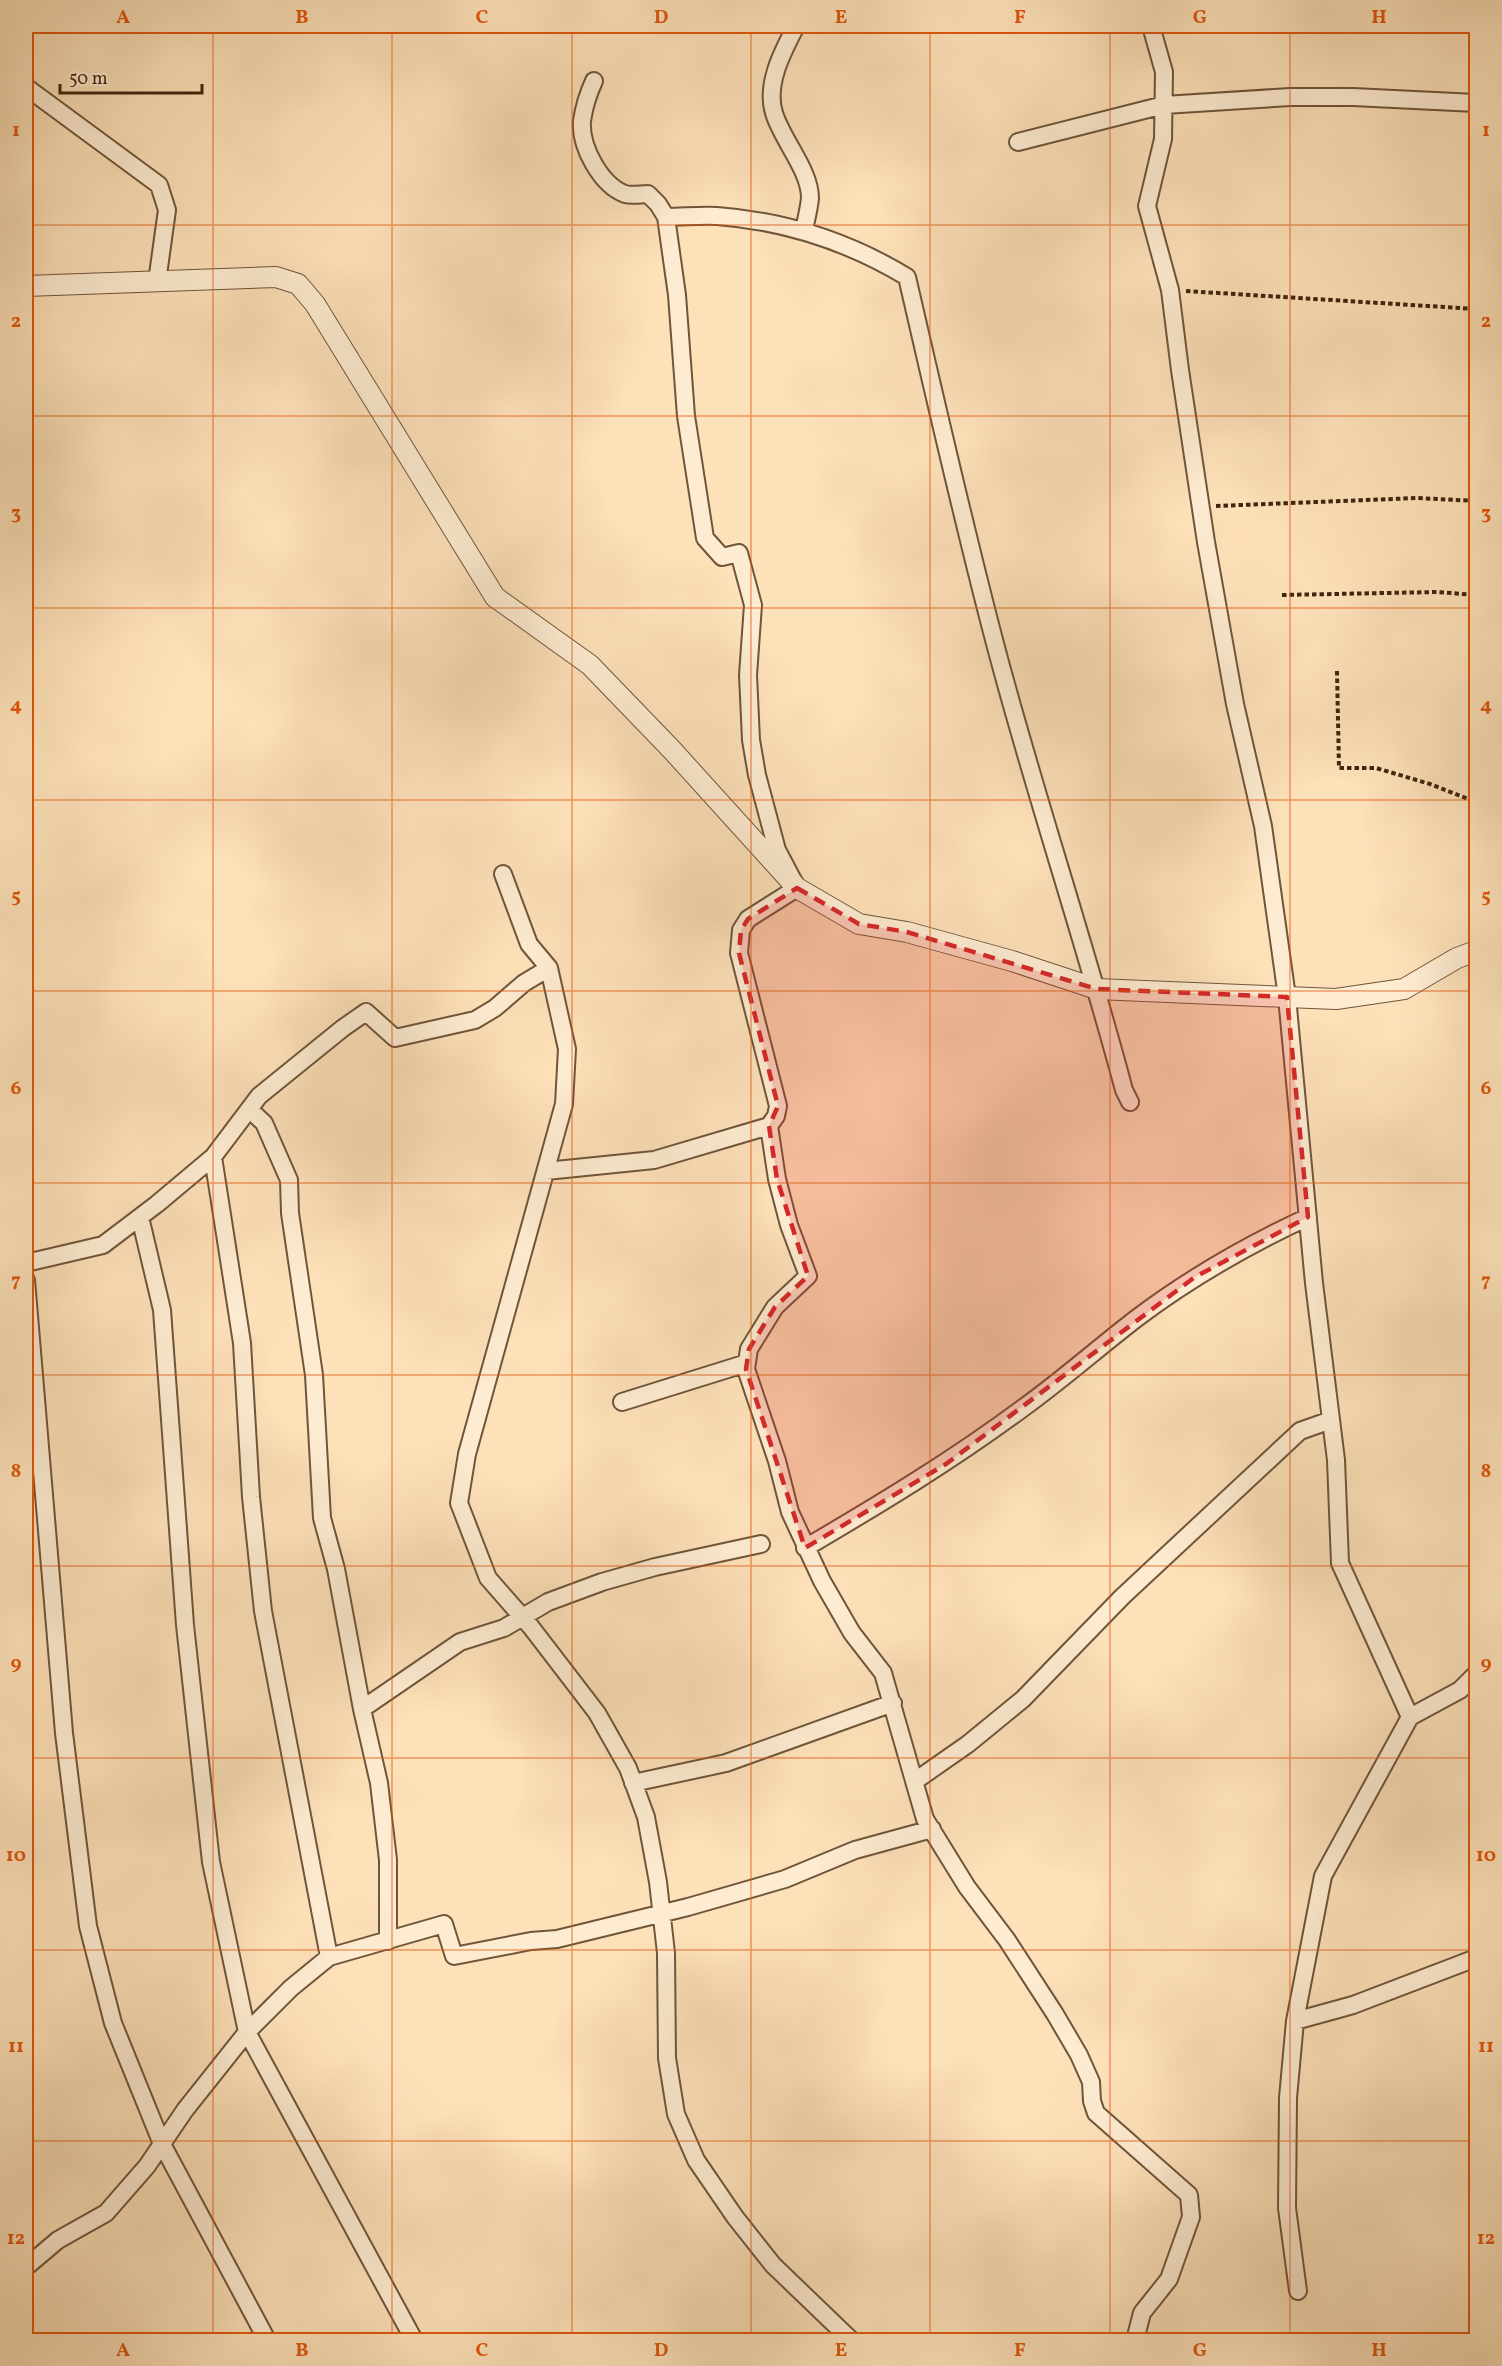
<svg xmlns="http://www.w3.org/2000/svg" width="1502" height="2366" viewBox="0 0 1502 2366" font-family="Vollkorn,serif">
<style>
.lines{fill:none;stroke-linecap:round;stroke-linejoin:round}
.minor-casing{stroke:#6f553a;stroke-width:20}
.tertiary-casing{stroke:#6f553a;stroke-width:22}
.path{stroke:#40260f;stroke-width:4;stroke-dasharray:4.5 3;stroke-linecap:butt}
.minor{stroke:#feecd2;stroke-width:16}
.tertiary{stroke:#feecd2;stroke-width:20}
.marked{fill:#d62828;fill-opacity:0.2;stroke:#d62828;stroke-width:4.5;stroke-dasharray:12 8;stroke-linejoin:round}
.grid{fill:none;stroke:#e0560c;stroke-width:1.5;stroke-opacity:0.55}
.neatline{fill:none;stroke:#e0560c;stroke-width:2}
.grid-label{font-size:20px;text-anchor:middle;font-weight:bold;fill:#e0560c}
</style>
<rect width="100%" height="100%" fill="#fde1b9"/>
<filter id="stains"><feTurbulence type="fractalNoise" baseFrequency=".00333" numOctaves="4"/><feColorMatrix values="0 0 0 0 .2 0 0 0 0 .09 0 0 0 0 .02 0 0 0 .5 -.17"/></filter>
<radialGradient id="worn" r=".72"><stop offset=".6" stop-color="#630" stop-opacity="0"/><stop offset="1" stop-color="#630" stop-opacity=".3"/></radialGradient>
<g class="lines">
<defs>
<path id="minor" d="M796 26C783 51 765 84 774 113 782 140 810 170 810 198 809 209 806 220 804 230
M1151 26 1164 72 1163 139 1147 206 1170 290 1180 370 1206 542 1235 704 1263 826 1287 997 1314 1283 1336 1460 1340 1563 1410 1717
M26 87 159 185 167 210 157 282
M1018 142 1164 105 1290 97H1353L1476 103
M666 217C683 217 700 215 717 216 784 221 849 242 907 277 936 402 964 527 997 651 1036 798 1085 943 1124 1090L1130 1102
M503 874 529 944 549 968 567 1049 564 1104 467 1454 459 1503 488 1578 531 1627 597 1713 628 1768 646 1817 658 1882 666 1953 667 2058 676 2114 696 2160 735 2217 773 2265 851 2340
M249 1109 264 1123 289 1180 290 1213 314 1375 322 1518 336 1569 362 1709 379 1783 388 1860V1941
M769 1126 777 1179 789 1225 808 1276 775 1307 749 1349 746 1369 777 1461 790 1512 822 1581 852 1633 883 1673 925 1819 967 1887 1007 1940 1055 2014 1079 2055 1091 2082 1092 2101 1096 2113 1189 2195 1191 2217 1169 2279 1142 2313 1135 2340
M213 1157 242 1343 251 1497 263 1611 329 1957
M546 1171 654 1160 769 1126 776 1116 778 1106 739 953 741 930 748 919 797 888 777 850 757 775 751 740 748 675 753 605 739 553 722 557 705 538 686 416 677 295 666 217 658 204 648 194C641 194 632 196 625 194 601 185 580 147 582 121 584 107 588 94 594 81
M140 1217 162 1310 185 1625 211 1862 247 2032 414 2340
M26 1263 103 1245 157 1204 213 1157 259 1096 343 1028 366 1012 395 1038 475 1020 495 1008 524 983 549 968
M26 1280 64 1733 88 1926 113 2023 162 2144 267 2340
M622 1402 747 1363
M805 1548C880 1504 953 1460 1023 1408 1062 1380 1098 1348 1137 1318 1190 1278 1248 1245 1308 1217
M362 1709 460 1642 504 1628 548 1602 602 1582 655 1567 761 1544
M915 1781 968 1744 1023 1699 1122 1597 1300 1431 1331 1420
M633 1783 726 1763 893 1703
M1295 2021 1353 2005 1476 1958
M26 2267 58 2240 106 2213 147 2166 185 2110 247 2032 291 1988 329 1957 444 1924 454 1956 531 1941 557 1939 688 1907 785 1879 855 1850 932 1829
M1298 2291 1287 2208 1288 2098 1295 2021 1323 1876 1410 1717 1460 1690 1476 1674"/>
<path id="tertiary" d="M26 286 276 277 298 284 315 304 495 597 590 665 672 750 797 888 859 924 907 932 1012 961 1097 989 1287 997 1336 999 1404 989 1457 958 1476 951"/>
</defs>
<use href="#minor" class="minor-casing"/>
<use href="#tertiary" class="tertiary-casing"/>
<path class="path" d="M1186 291 1476 309
M1216 506 1417 498 1476 501
M1282 595 1437 592 1476 595
M1337 671 1339 768H1376L1430 784 1476 802"/>
<use href="#minor" class="minor"/>
<use href="#tertiary" class="tertiary"/>
</g>
<path class="marked" d="M797 888 859 924 907 932 1097 989 1287 997 1308 1217 1195 1277 946 1464 805 1548 746 1369 749 1349 775 1307 808 1276 777 1179 769 1126 778 1106 739 953 741 930 748 919Z"/>
<path class="grid" d="M213 26V2340M392 26V2340M572 26V2340M751 26V2340M930 26V2340M1110 26V2340M1290 26V2340M26 225H1476M26 416H1476M26 608H1476M26 800H1476M26 991H1476M26 1183H1476M26 1375H1476M26 1566H1476M26 1758H1476M26 1950H1476M26 2141H1476"/>
<rect width="1502" height="2366" fill="none" stroke="#fde1b9" stroke-width="66"/>
<path d="M60 84v9h142v-9" fill="none" stroke="#40260f" stroke-width="3"/>
<text x="69" y="84" font-size="18" fill="#40260f" stroke="#feecd2" stroke-width="4.5" paint-order="stroke">50 m</text>
<rect x="33" y="33" width="1436" height="2300" class="neatline"/>
<g class="grid-label">
<text x="123" y="23">A</text>
<text x="302" y="23">B</text>
<text x="482" y="23">C</text>
<text x="661" y="23">D</text>
<text x="841" y="23">E</text>
<text x="1020" y="23">F</text>
<text x="1200" y="23">G</text>
<text x="1379" y="23">H</text>
<text x="16" y="136">1</text>
<text x="1486" y="136">1</text>
<text x="16" y="327">2</text>
<text x="1486" y="327">2</text>
<text x="16" y="519">3</text>
<text x="1486" y="519">3</text>
<text x="16" y="711">4</text>
<text x="1486" y="711">4</text>
<text x="16" y="902">5</text>
<text x="1486" y="902">5</text>
<text x="16" y="1094">6</text>
<text x="1486" y="1094">6</text>
<text x="16" y="1286">7</text>
<text x="1486" y="1286">7</text>
<text x="16" y="1477">8</text>
<text x="1486" y="1477">8</text>
<text x="16" y="1669">9</text>
<text x="1486" y="1669">9</text>
<text x="16" y="1861">10</text>
<text x="1486" y="1861">10</text>
<text x="16" y="2052">11</text>
<text x="1486" y="2052">11</text>
<text x="16" y="2244">12</text>
<text x="1486" y="2244">12</text>
<text x="123" y="2356">A</text>
<text x="302" y="2356">B</text>
<text x="482" y="2356">C</text>
<text x="661" y="2356">D</text>
<text x="841" y="2356">E</text>
<text x="1020" y="2356">F</text>
<text x="1200" y="2356">G</text>
<text x="1379" y="2356">H</text>
</g>
<rect width="100%" height="100%" filter="url(#stains)"/>
<rect width="100%" height="100%" fill="url(#worn)"/>
</svg>
